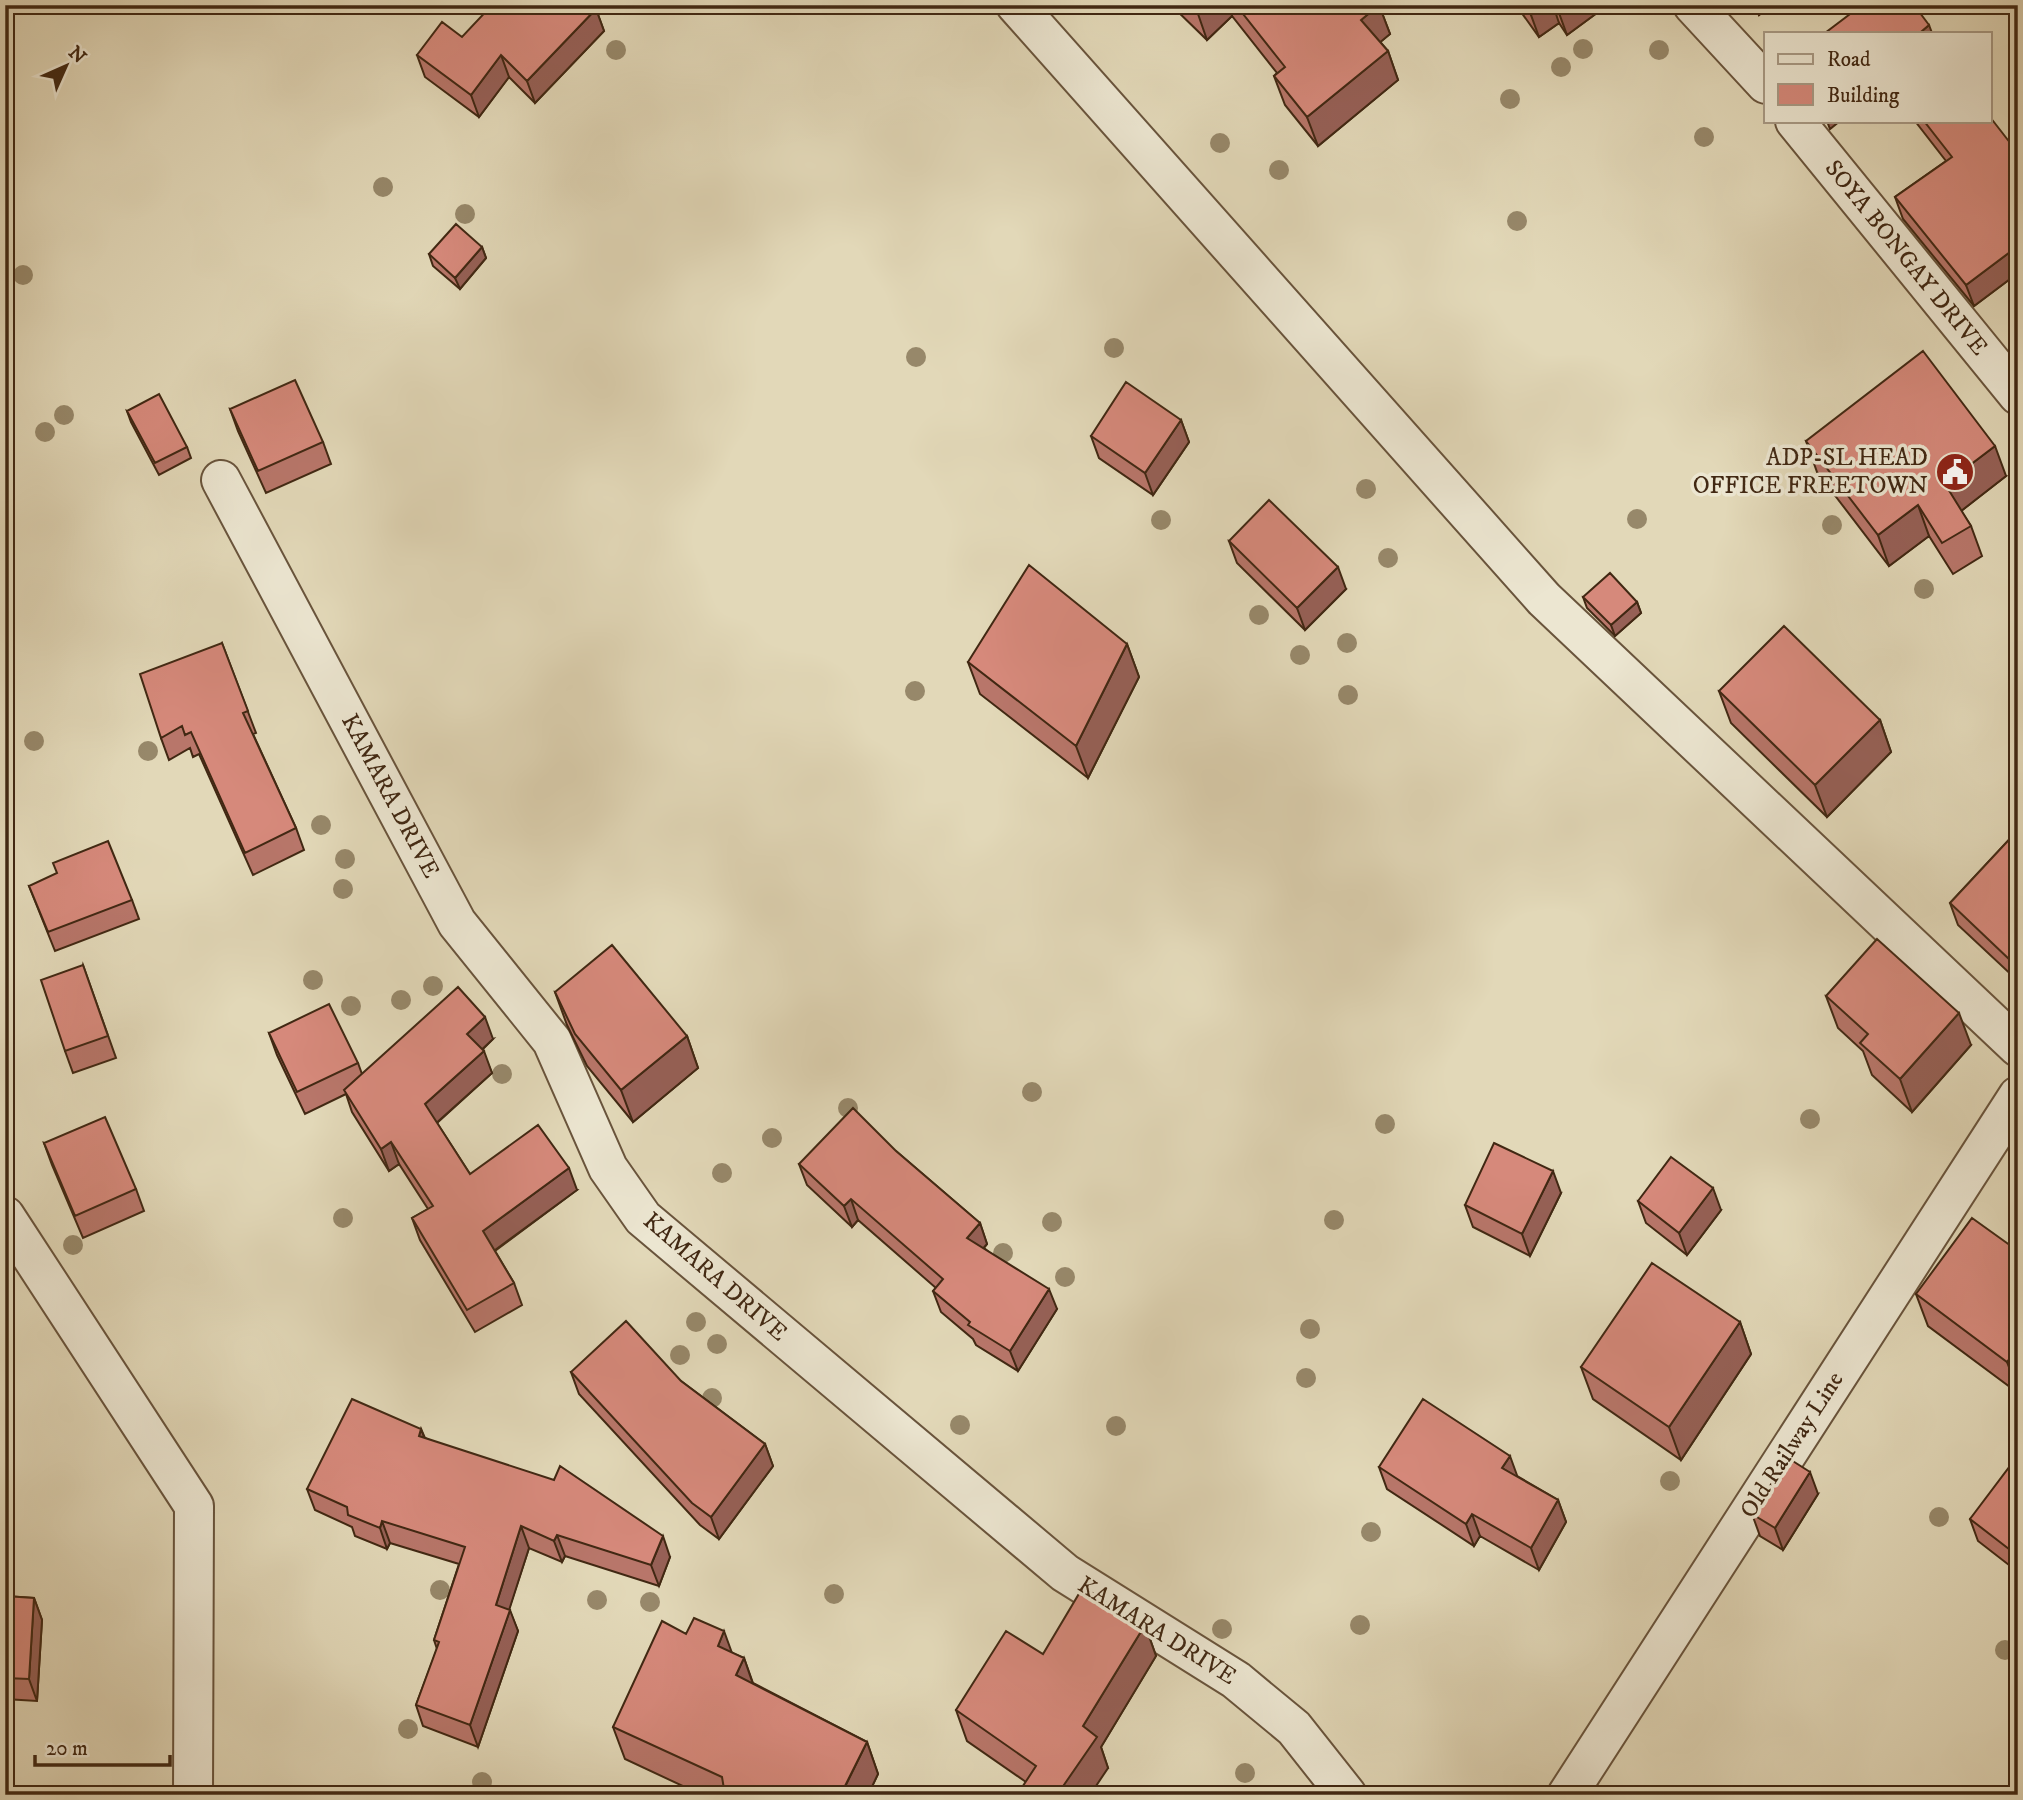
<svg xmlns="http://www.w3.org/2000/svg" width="2023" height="1800" viewBox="0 0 2023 1800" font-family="'IM FELL DW Pica',serif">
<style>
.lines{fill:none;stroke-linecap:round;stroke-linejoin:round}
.street-casing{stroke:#69543c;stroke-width:42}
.street{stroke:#ece6d1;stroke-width:38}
.tree{fill:#97886a}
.wall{fill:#b8766a;stroke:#412813;stroke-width:2}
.shaded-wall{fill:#966056;stroke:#412813;stroke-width:2}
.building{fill:#d6897b;stroke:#412813;stroke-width:2}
.labels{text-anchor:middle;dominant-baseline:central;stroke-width:7;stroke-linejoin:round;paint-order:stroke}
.street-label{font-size:24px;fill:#412813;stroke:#ece6d1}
.poi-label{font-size:24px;fill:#412813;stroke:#ece6d1;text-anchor:end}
</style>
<rect width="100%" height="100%" fill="#e2d8b8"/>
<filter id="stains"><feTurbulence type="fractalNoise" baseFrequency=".00286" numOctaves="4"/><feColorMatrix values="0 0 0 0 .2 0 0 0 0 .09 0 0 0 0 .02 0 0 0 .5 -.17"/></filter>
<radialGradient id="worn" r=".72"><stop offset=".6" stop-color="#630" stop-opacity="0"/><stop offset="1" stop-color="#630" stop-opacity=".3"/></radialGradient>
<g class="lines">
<defs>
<path id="street" d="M1016 5 1544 599 2018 1047
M1693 5 1766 84
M1795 121 2018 395
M221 480 457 923 552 1041 608 1168 643 1218 1065 1573 1236 1680 1294 1728 1347 1795
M5 1216 194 1506 193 1795
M1567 1795 2018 1096"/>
</defs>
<use href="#street" class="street-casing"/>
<use href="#street" class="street"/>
</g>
<g class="tree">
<circle cx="1583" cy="49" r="10"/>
<circle cx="616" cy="50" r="10"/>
<circle cx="1659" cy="50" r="10"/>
<circle cx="1561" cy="67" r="10"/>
<circle cx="1510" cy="99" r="10"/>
<circle cx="1704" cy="137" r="10"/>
<circle cx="1220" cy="143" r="10"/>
<circle cx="1279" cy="170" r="10"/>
<circle cx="383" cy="187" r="10"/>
<circle cx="465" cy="214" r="10"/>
<circle cx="1517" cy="221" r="10"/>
<circle cx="23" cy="275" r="10"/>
<circle cx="1114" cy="348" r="10"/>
<circle cx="916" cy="357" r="10"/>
<circle cx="64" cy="415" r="10"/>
<circle cx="45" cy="432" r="10"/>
<circle cx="1366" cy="489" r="10"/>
<circle cx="1637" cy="519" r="10"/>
<circle cx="1161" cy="520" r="10"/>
<circle cx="1832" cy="525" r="10"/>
<circle cx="1388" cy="558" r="10"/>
<circle cx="1924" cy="589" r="10"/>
<circle cx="1259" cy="615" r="10"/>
<circle cx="1347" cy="643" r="10"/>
<circle cx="1300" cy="655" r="10"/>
<circle cx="915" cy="691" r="10"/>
<circle cx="1348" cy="695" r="10"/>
<circle cx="34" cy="741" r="10"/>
<circle cx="148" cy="751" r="10"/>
<circle cx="321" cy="825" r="10"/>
<circle cx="345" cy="859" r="10"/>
<circle cx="343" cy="889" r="10"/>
<circle cx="313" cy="980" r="10"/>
<circle cx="433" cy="986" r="10"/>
<circle cx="401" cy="1000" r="10"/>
<circle cx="351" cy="1006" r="10"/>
<circle cx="502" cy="1074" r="10"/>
<circle cx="1032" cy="1092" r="10"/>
<circle cx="848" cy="1108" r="10"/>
<circle cx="1810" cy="1119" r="10"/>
<circle cx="1385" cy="1124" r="10"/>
<circle cx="772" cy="1138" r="10"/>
<circle cx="722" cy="1173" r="10"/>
<circle cx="343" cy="1218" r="10"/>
<circle cx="1334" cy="1220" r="10"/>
<circle cx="1052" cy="1222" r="10"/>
<circle cx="73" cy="1245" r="10"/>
<circle cx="1003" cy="1253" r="10"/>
<circle cx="1065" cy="1277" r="10"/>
<circle cx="696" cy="1322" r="10"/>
<circle cx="1310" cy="1329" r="10"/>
<circle cx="717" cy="1344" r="10"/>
<circle cx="680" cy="1355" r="10"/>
<circle cx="1306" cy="1378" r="10"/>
<circle cx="712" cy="1398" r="10"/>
<circle cx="960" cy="1425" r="10"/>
<circle cx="1116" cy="1426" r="10"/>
<circle cx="1670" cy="1481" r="10"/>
<circle cx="1939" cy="1517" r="10"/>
<circle cx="1371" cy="1532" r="10"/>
<circle cx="440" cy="1590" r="10"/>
<circle cx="834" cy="1594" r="10"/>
<circle cx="597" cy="1600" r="10"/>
<circle cx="650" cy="1602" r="10"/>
<circle cx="1360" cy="1625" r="10"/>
<circle cx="1222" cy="1629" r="10"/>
<circle cx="2005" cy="1650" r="10"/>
<circle cx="408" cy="1729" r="10"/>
<circle cx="1245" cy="1773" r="10"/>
<circle cx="482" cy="1782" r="10"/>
</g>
<path class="wall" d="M1171 5H1379L1390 34 1380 42 1388 51 1398 80 1318 146 1285 105 1274 76 1277 73 1232 16 1207 40Z
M1516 5H1605V7L1567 35 1559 23 1539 37Z
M1751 5H1771L1759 15Z
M596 9 604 31 535 103 509 77 479 117 425 77 417 55 462 37Z
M1915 121H1990L2018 153V273L1974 306 1903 219 1895 197 1946 161Z
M5 180 13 210 5 212Z
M482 247 486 258 460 289 433 266 429 254Z
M230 409 323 442 331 464 266 493 238 431Z
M127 411 187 447 191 458 159 475 131 422Z
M1181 420 1189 442 1153 495 1099 458 1091 436Z
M1806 441 2006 476 1961 511 1971 526 1982 556 1953 574 1929 536 1889 566 1817 472Z
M1229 541 1346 589 1305 630 1237 563Z
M1583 597 1637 602 1641 613 1615 636 1587 608Z
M222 643 256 733 253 734 296 828 304 850 253 875 199 754 193 757 190 748 169 760 161 738Z
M1127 644 1139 677 1088 778 980 694 968 662Z
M1719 691 1880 720 1891 752 1827 817 1731 723Z
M2018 830V981L1958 925 1950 903Z
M29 886 132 900 139 919 55 951Z
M83 965 116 1058 73 1073 65 1051Z
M555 992 687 1036 698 1068 633 1122 587 1066 567 1025Z
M1826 996 1971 1045 1912 1112 1872 1075 1863 1051 1838 1028Z
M269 1033 358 1063 362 1074 493 1039 482 1050 492 1073 437 1123 470 1174 577 1190 495 1251 514 1283 522 1305 475 1332 420 1240 412 1218 428 1209 399 1164 389 1171 352 1112 346 1094 305 1114 277 1055Z
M44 1143 136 1189 144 1211 83 1238 52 1165Z
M896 1151 980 1223 987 1244 984 1248 1057 1309 1018 1371 976 1345 973 1339 941 1312 933 1291 936 1288 858 1220 852 1227 807 1185 799 1164Z
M1561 1193 1530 1256 1473 1227 1465 1205Z
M1638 1201 1721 1210 1687 1255 1646 1223Z
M2018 1251V1393L1928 1326 1916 1294Z
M1740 1322 1751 1354 1681 1460 1593 1399 1581 1367Z
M571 1372 681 1381 765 1444 773 1466 719 1539 700 1525 579 1394Z
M421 1429 425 1438 670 1557 659 1586 565 1556 562 1562 529 1548 509 1609 518 1631 478 1747 423 1726 416 1705 437 1649 434 1640 459 1564 390 1543 387 1549 355 1536 352 1527 315 1510 307 1489Z
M1379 1467 1517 1476 1558 1500 1566 1522 1539 1570 1480 1536 1474 1546 1387 1489Z
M2018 1472V1572L1978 1541 1970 1519Z
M1818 1494 1783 1550 1760 1536 1752 1514Z
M5 1596 34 1598 42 1620 37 1701 5 1699Z
M1145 1625 1156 1656 1101 1747 1108 1768 1026 1782 967 1741 956 1710 1043 1654Z
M686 1634 744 1658 753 1683 867 1742 878 1774 868 1795H702L625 1759 613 1727Z"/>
<path class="shaded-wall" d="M1202 5H1228L1232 16 1207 40 1197 11Z
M1379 5 1390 34 1372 49 1361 20Z
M1545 5H1553L1559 23 1539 37 1531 15Z
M1569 5H1605V7L1567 35 1559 13Z
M1756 5H1771L1759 15Z
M596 9 604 31 535 103 527 81Z
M1929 25 1932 33H1923L1922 31Z
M1388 51 1398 80 1318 146 1307 117Z
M501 55 509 77 479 117 471 95Z
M1827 121H1840L1830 129Z
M5 180 13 210 5 188Z
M2018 246V273L1974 306 1966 285Z
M482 247 486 258 460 289 455 278Z
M1181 420 1189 442 1153 495 1145 473Z
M1995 446 2006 476 1956 515 1945 484Z
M1918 505 1929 536 1889 566 1878 535Z
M1338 567 1346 589 1305 630 1297 608Z
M1637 602 1641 613 1615 636 1611 625Z
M1127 644 1139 677 1088 778 1076 746Z
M1880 720 1891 752 1827 817 1815 785Z
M2018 951V981L2010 960Z
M1959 1013 1971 1045 1912 1112 1900 1079Z
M485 1017 493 1039 475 1056 467 1034Z
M687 1036 698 1068 633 1122 621 1090Z
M484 1051 492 1073 433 1126 425 1104Z
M391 1142 399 1164 389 1171 381 1149Z
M569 1168 577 1190 491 1253 483 1231Z
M1553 1171 1561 1193 1530 1256 1522 1234Z
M1713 1188 1721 1210 1687 1255 1679 1233Z
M851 1199 858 1220 852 1227 844 1206Z
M980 1223 987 1244 975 1258 967 1238Z
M1049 1289 1057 1309 1018 1371 1010 1351Z
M1740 1322 1751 1354 1681 1460 1669 1427Z
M2018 1347V1391L2007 1362Z
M421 1429 429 1451 419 1436Z
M765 1444 773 1466 719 1539 711 1517Z
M1510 1456 1518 1478 1502 1468Z
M1810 1472 1818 1494 1783 1550 1775 1528Z
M1558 1500 1566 1522 1539 1570 1531 1548Z
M1472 1514 1480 1536 1474 1546 1466 1524Z
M382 1521 390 1543 387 1549 380 1528Z
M521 1526 529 1548 504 1626 496 1605Z
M557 1535 565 1556 562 1562 554 1541Z
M663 1536 670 1557 659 1586 651 1565Z
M34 1598 42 1620 37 1701 29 1679Z
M510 1610 518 1631 478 1747 470 1725Z
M1145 1625 1156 1656 1101 1747 1108 1768 1090 1795H1057L1083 1726Z
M724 1631 736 1664 718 1646Z
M744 1658 755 1690 736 1675Z
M867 1742 878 1774 868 1795H841Z"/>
<path class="building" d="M492 5H592L596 9 527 81 501 55 471 95 417 55 442 22 462 37Z
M1191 5H1202L1197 11Z
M1236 5H1379L1361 20 1388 51 1307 117 1274 76 1285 67Z
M1523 5H1545L1531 15Z
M1554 5H1569L1559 13Z
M1862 5H1914L1929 25 1922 31 1924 33H1825Z
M1990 117 2018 153V246L1966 285 1895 197 1952 157 1924 121H1990Z
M456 224 482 247 455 278 429 254Z
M1923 351 1995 446 1945 484 1971 526 1942 543 1918 505 1878 535 1806 441Z
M295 380 323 442 258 471 230 409Z
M1126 382 1181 420 1145 473 1091 436Z
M159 394 187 447 155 463 127 411Z
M1269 500 1338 567 1297 608 1229 541Z
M1029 565 1127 644 1076 746 968 662Z
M1610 573 1637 602 1611 625 1583 597Z
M1784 626 1880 720 1815 785 1719 691Z
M222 643 248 711 243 713 296 828 245 853 191 732 185 735 182 726 161 738 140 674Z
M2018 787V796L2013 791Z
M2018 830V951L2010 960 1950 903Z
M108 841 132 900 48 932 29 886 57 873 53 863Z
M1877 939 1959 1013 1900 1079 1860 1043 1868 1034 1826 996Z
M612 945 687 1036 621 1090 575 1034 555 992Z
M83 965 108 1036 65 1051 41 980Z
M458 987 485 1017 467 1034 484 1051 425 1104 470 1174 538 1125 569 1168 483 1231 514 1283 467 1310 412 1218 433 1206 391 1142 381 1149 344 1090Z
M329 1004 358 1063 297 1092 269 1033Z
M853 1108 896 1151 980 1223 967 1238 1049 1289 1010 1351 968 1325 970 1322 933 1291 943 1279 851 1199 844 1206 799 1164Z
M105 1117 136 1189 75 1216 44 1143Z
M1494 1143 1553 1171 1522 1234 1465 1205Z
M1671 1157 1713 1188 1679 1233 1638 1201Z
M1972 1218 2018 1251V1347L2007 1362 1916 1294Z
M1652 1263 1740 1322 1669 1427 1581 1367Z
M626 1321 681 1381 765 1444 711 1517 692 1503 571 1372Z
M352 1399 421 1429 419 1436 554 1480 560 1466 663 1536 651 1565 557 1535 554 1541 521 1526 496 1605 510 1610 470 1725 416 1705 439 1642 434 1640 465 1547 382 1521 380 1528 348 1515 347 1507 307 1489Z
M1423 1399 1510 1456 1502 1468 1558 1500 1531 1548 1472 1514 1466 1524 1379 1467Z
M1788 1458 1810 1472 1775 1528 1752 1514Z
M2010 1466 2018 1472V1556L1970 1519Z
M1083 1587 1145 1625 1083 1726 1097 1737 1057 1795H1017L1036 1766 956 1710 1006 1631 1043 1654Z
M5 1596 34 1598 29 1679 5 1678Z
M694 1618 724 1631 718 1646 744 1658 736 1675 867 1742 841 1794 842 1795H725L722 1777 613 1727 662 1621 686 1634Z"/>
<defs>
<symbol id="civic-disc" viewBox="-11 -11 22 22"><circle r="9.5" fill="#8f2418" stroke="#ece6d1"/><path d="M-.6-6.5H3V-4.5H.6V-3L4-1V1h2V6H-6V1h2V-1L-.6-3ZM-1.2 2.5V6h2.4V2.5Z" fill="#fff"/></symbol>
</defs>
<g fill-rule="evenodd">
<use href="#civic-disc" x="1933" y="450" width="44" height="44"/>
</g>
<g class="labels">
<g class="street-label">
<text transform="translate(1906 258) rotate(51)">SOYA BONGAY DRIVE</text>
<text transform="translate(390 796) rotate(62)">KAMARA DRIVE</text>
<text transform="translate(715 1277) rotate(41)">KAMARA DRIVE</text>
<text transform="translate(1792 1445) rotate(-57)">Old Railway Line</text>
<text transform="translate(1157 1631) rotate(32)">KAMARA DRIVE</text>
</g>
<g class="poi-label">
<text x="1928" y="458">ADP-SL HEAD<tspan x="1928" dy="28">OFFICE FREETOWN</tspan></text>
</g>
</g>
<rect width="2023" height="1800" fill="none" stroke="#e2d8b8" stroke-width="28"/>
<rect x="7" y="7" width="2009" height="1786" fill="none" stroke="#412813" stroke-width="3.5"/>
<rect x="14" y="14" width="1995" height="1772" fill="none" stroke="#412813" stroke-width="2"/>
<rect x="1764" y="32" width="228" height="91" fill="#ece6d1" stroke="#a89a85" stroke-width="2"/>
<rect x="1778" y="54" width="35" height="10" fill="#ece6d1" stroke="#a89a85" stroke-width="2"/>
<text x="1827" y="66" font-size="21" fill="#412813">Road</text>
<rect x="1778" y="84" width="35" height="21" fill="#d6897b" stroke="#a89a85" stroke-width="2"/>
<text x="1827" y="102" font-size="21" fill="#412813">Building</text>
<g transform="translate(66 66) rotate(45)" stroke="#ece6d1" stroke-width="5" paint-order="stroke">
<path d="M0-5L12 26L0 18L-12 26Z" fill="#412813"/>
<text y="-10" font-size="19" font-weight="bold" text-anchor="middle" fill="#412813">N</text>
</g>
<path d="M35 1755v10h135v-10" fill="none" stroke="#412813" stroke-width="3.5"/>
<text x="46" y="1755" font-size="21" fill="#412813" stroke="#ece6d1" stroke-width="5" paint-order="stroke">20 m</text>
<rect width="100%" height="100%" filter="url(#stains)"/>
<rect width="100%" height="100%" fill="url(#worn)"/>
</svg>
